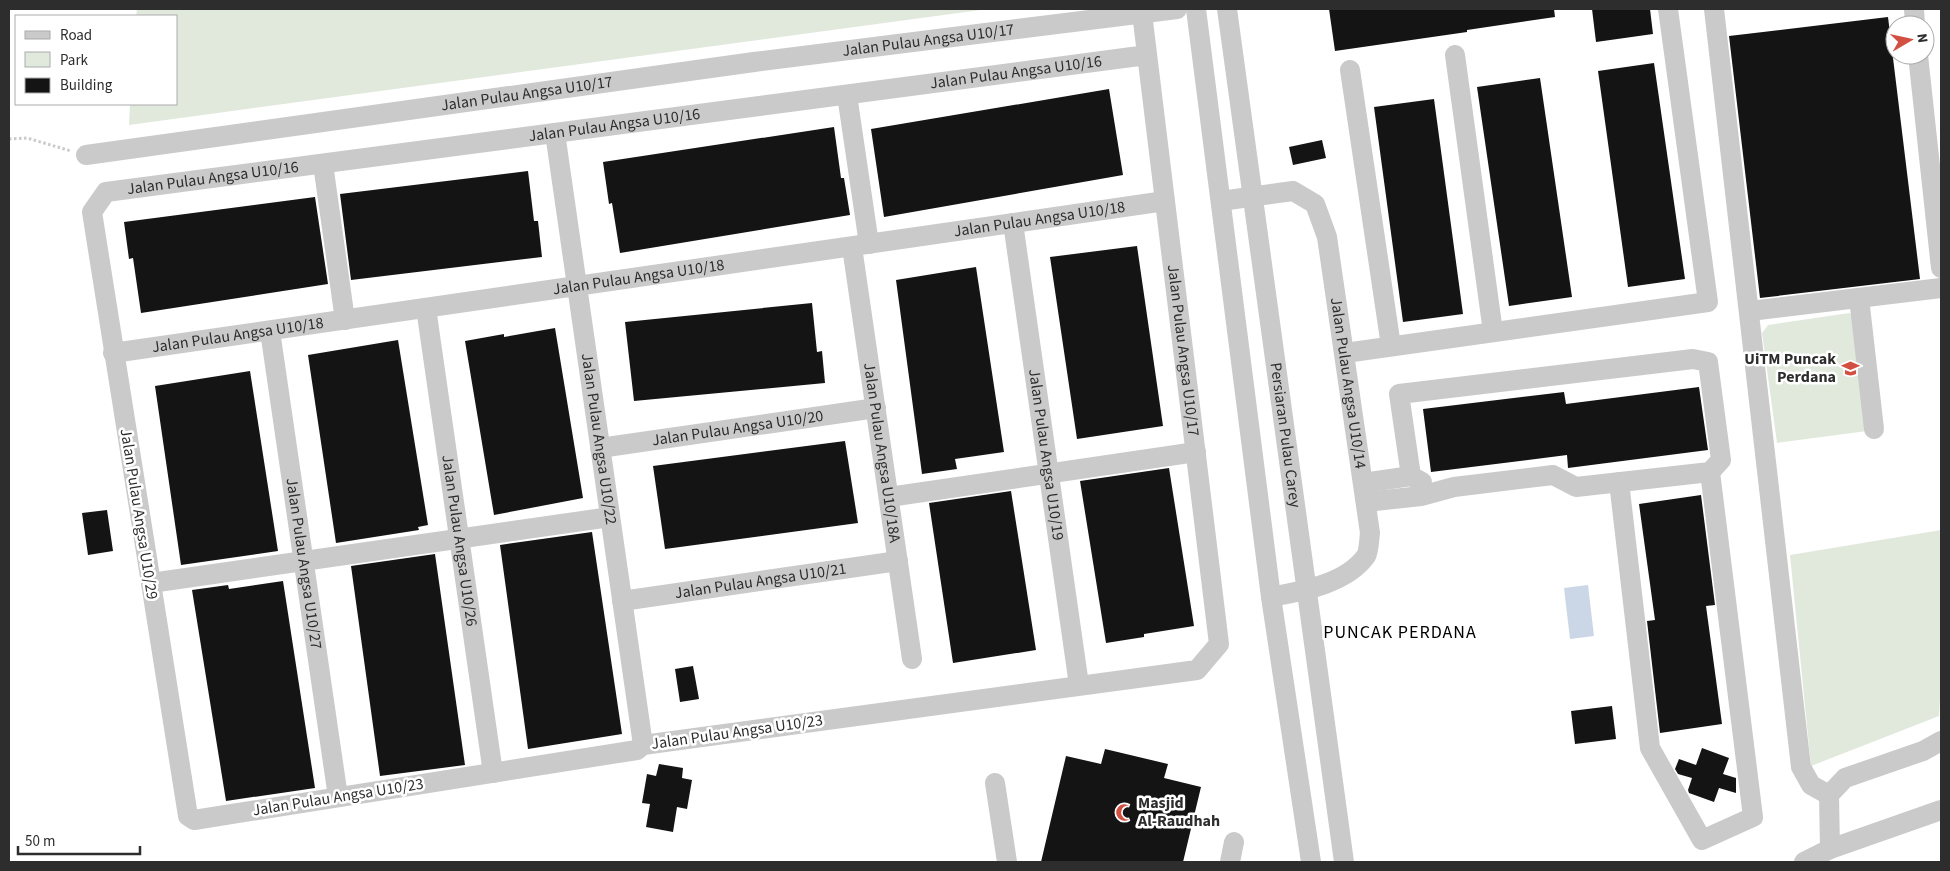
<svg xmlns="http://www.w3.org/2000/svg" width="1950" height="871" viewBox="0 0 1950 871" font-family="'Source Sans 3',sans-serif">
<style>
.green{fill:#e1e9dd}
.water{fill:#cbd7e7}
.building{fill:#141414}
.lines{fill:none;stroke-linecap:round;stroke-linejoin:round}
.path{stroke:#cacaca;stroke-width:3;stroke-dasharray:2.5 2.5;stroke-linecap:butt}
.minor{stroke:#cacaca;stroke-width:20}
.labels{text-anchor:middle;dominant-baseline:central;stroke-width:5;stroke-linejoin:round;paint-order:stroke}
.street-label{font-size:16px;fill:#2d2d2d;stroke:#fff}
.poi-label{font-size:16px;font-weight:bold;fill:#2d2d2d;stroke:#fff;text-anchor:end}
.neighbourhood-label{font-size:18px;letter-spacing:1px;fill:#000;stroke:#fff}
</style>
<rect width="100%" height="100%" fill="#fff"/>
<path class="green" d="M137 9H988L129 125 130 104H176V16H136Z
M1849 313 1853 315 1867 431 1777 443 1762 333 1768 325Z
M1941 530V680L1939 716 1811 766 1790 555Z"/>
<path class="water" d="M1588 585 1594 636 1570 639 1564 588Z"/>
<path class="building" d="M1329 9H1554L1555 17 1467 30V32L1335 51Z
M1592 9H1650L1653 34 1596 42Z
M1888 17 1920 279 1760 298 1729 36Z
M1654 63 1685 279 1628 287 1598 71Z
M1540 78 1572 297 1509 306 1477 87Z
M1109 89 1123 175 884 217 871 129Z
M1434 99 1463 314 1403 322 1374 107Z
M834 127 841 178H844L850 215 620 253 612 203 609 204 603 162Z
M1322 140 1326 158 1293 165 1289 147Z
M528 171 534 221H538L542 257 351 280 340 194Z
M315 197 328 284 141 313 133 258 129 259 124 222Z
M1137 246 1163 426 1077 439 1050 257Z
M976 267 1004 452 955 459 957 469 922 474 896 280Z
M812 303 817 352 822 351 825 383 634 401 625 322Z
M555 328 583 498 494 515 465 341 504 334V337Z
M398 340 428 525 418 527 419 530 336 543 308 355Z
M250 371 278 551 181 565 155 386Z
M1699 387 1708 450 1568 468 1567 455 1431 472 1423 409 1564 392 1566 404Z
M845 441 858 523 665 549 653 466Z
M1169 468 1194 626 1144 634V637L1106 643 1080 481Z
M1011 491 1036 650 953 663 929 503Z
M1701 495 1715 605 1706 606 1722 724 1660 733 1647 621 1655 620 1639 504Z
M107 510 113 551 88 555 82 513Z
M592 532 622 734 528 749 500 545Z
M435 554 465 765 380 776 351 566Z
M283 581 315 788 226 801 192 590 228 585 229 589Z
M693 666 699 699 680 702 675 669Z
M1612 706 1616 739 1575 744 1571 711Z
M1702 748 1729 758 1723 774 1736 778V793L1719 788 1714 802 1689 793 1688 790 1692 778 1678 774 1675 769 1679 759 1696 765Z
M1105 749 1168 764 1164 778 1201 787 1183 862H1041L1066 756 1101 764Z
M659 764 683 768 682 778 692 780 687 809 677 807 673 832 646 827 650 804 642 803 647 774 656 776Z"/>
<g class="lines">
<path class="path" d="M9 139 27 138 71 151"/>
<g class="minor">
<path d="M1196 9 1271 597 1311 862"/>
<path id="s1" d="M1227 9 1344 862"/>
<path d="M1714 9 1801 767 1811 785 1829 795"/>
<path d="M1914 9 1915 25"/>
<path id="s2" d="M1142 13 1219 644 1197 670 643 745 637 750 194 820 188 816 92 212 106 192 1147 55"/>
<path d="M1455 55 1493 332"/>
<path d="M1918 55 1941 268"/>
<path d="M1350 70 1391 346"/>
<path d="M847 95 869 244"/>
<path id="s3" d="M555 133 643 745"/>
<path id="s4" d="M86 155 754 62 1177 9"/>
<path d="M323 164 345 320"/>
<path id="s5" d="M1221 201 1293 191 1315 204 1327 237 1370 533C1369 540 1369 551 1366 556 1346 584 1302 591 1271 597"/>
<path id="s6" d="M1013 223 1079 685"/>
<path id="s7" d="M852 247 912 659"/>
<path d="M1859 298 1874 429"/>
<path id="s8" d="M426 308 493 773"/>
<path d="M1750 311 1941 288"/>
<path id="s9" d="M270 331 338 797"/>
<path id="s10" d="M113 353 1165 201"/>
<path d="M1345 353 1708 302 1668 9"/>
<path id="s11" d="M600 448 876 408"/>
<path d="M1619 482 1650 748 1702 840 1753 817 1710 472"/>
<path d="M1363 483 1411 476 1422 482"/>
<path d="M889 497 1196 452"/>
<path d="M1366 502 1421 496 1454 487 1553 475 1576 487 1710 472 1721 460 1708 362 1693 359 1399 394 1411 476"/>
<path d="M151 583 610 517"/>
<path id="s12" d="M622 601 898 561"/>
<path d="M995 783 1007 862"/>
<path d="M1830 849 1829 795 1845 778 1923 751 1941 741"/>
<path d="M1230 862 1234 842"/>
<path d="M1804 862 1830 849 1941 810"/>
</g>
</g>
<defs>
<symbol id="university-bare" viewBox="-9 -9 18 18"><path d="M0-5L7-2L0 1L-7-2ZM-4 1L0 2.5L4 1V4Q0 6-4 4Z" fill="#d24f42" stroke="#fff" stroke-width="2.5" paint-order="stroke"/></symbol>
<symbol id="mosque-bare" viewBox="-9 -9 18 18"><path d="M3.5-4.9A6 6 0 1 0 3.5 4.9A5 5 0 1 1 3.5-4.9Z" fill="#d24f42" stroke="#fff" stroke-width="2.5" paint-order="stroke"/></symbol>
</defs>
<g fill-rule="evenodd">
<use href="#university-bare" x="1838" y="356" width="25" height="25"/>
<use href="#mosque-bare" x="1112" y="800" width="25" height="25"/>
</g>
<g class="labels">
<g class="street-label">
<text stroke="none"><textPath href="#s4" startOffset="850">Jalan Pulau Angsa U10/17</textPath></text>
<text stroke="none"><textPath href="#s2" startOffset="3246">Jalan Pulau Angsa U10/16</textPath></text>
<text stroke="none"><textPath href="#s4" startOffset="445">Jalan Pulau Angsa U10/17</textPath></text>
<text stroke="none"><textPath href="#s2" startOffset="2841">Jalan Pulau Angsa U10/16</textPath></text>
<text stroke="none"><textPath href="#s2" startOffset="2436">Jalan Pulau Angsa U10/16</textPath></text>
<text stroke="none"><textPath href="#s10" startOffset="936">Jalan Pulau Angsa U10/18</textPath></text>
<text stroke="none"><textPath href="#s10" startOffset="531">Jalan Pulau Angsa U10/18</textPath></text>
<text stroke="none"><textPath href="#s10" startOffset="126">Jalan Pulau Angsa U10/18</textPath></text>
<text stroke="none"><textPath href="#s2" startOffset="340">Jalan Pulau Angsa U10/17</textPath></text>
<text stroke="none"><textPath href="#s5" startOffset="281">Jalan Pulau Angsa U10/14</textPath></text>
<text stroke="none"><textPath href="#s11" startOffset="139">Jalan Pulau Angsa U10/20</textPath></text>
<text stroke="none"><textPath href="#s1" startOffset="430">Persiaran Pulau Carey</textPath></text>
<text stroke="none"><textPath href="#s3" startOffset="309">Jalan Pulau Angsa U10/22</textPath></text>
<text stroke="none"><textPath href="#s7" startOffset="208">Jalan Pulau Angsa U10/18A</textPath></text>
<text stroke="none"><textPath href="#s6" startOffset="234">Jalan Pulau Angsa U10/19</textPath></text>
<text transform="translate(139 514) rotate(81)">Jalan Pulau Angsa U10/29</text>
<text stroke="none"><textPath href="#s8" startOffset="235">Jalan Pulau Angsa U10/26</textPath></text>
<text stroke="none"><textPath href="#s9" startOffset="235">Jalan Pulau Angsa U10/27</textPath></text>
<text stroke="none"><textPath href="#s12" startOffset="140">Jalan Pulau Angsa U10/21</textPath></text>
<text transform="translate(737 732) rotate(-8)">Jalan Pulau Angsa U10/23</text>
<text transform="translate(338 797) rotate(-9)">Jalan Pulau Angsa U10/23</text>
</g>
<g class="poi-label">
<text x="1836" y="359">UiTM Puncak<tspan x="1836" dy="18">Perdana</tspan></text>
<text x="1138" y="803" text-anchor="start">Masjid<tspan x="1138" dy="18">Al-Raudhah</tspan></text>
</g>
<g class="neighbourhood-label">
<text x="1400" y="632">PUNCAK PERDANA</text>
</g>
</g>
<rect width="1950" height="871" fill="none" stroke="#2d2d2d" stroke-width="20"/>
<rect x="15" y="15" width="162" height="90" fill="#ffffff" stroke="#ababab"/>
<rect x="25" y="31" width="25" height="8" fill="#cacaca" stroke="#ababab"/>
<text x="60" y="40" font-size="15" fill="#2d2d2d">Road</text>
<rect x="25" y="52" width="25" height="15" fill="#e1e9dd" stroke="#ababab"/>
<text x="60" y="65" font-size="15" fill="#2d2d2d">Park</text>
<rect x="25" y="78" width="25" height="15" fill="#141414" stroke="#ababab"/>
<text x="60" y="90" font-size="15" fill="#2d2d2d">Building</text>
<g transform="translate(1910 40) rotate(81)"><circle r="24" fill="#ffffff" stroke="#ababab"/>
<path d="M0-4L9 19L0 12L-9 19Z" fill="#d24f42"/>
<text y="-8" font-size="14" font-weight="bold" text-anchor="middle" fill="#2d2d2d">N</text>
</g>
<path d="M18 846v8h122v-8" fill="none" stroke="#2d2d2d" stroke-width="2.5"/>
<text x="25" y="846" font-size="15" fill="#2d2d2d" stroke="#ffffff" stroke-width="4" paint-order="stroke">50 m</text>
</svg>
